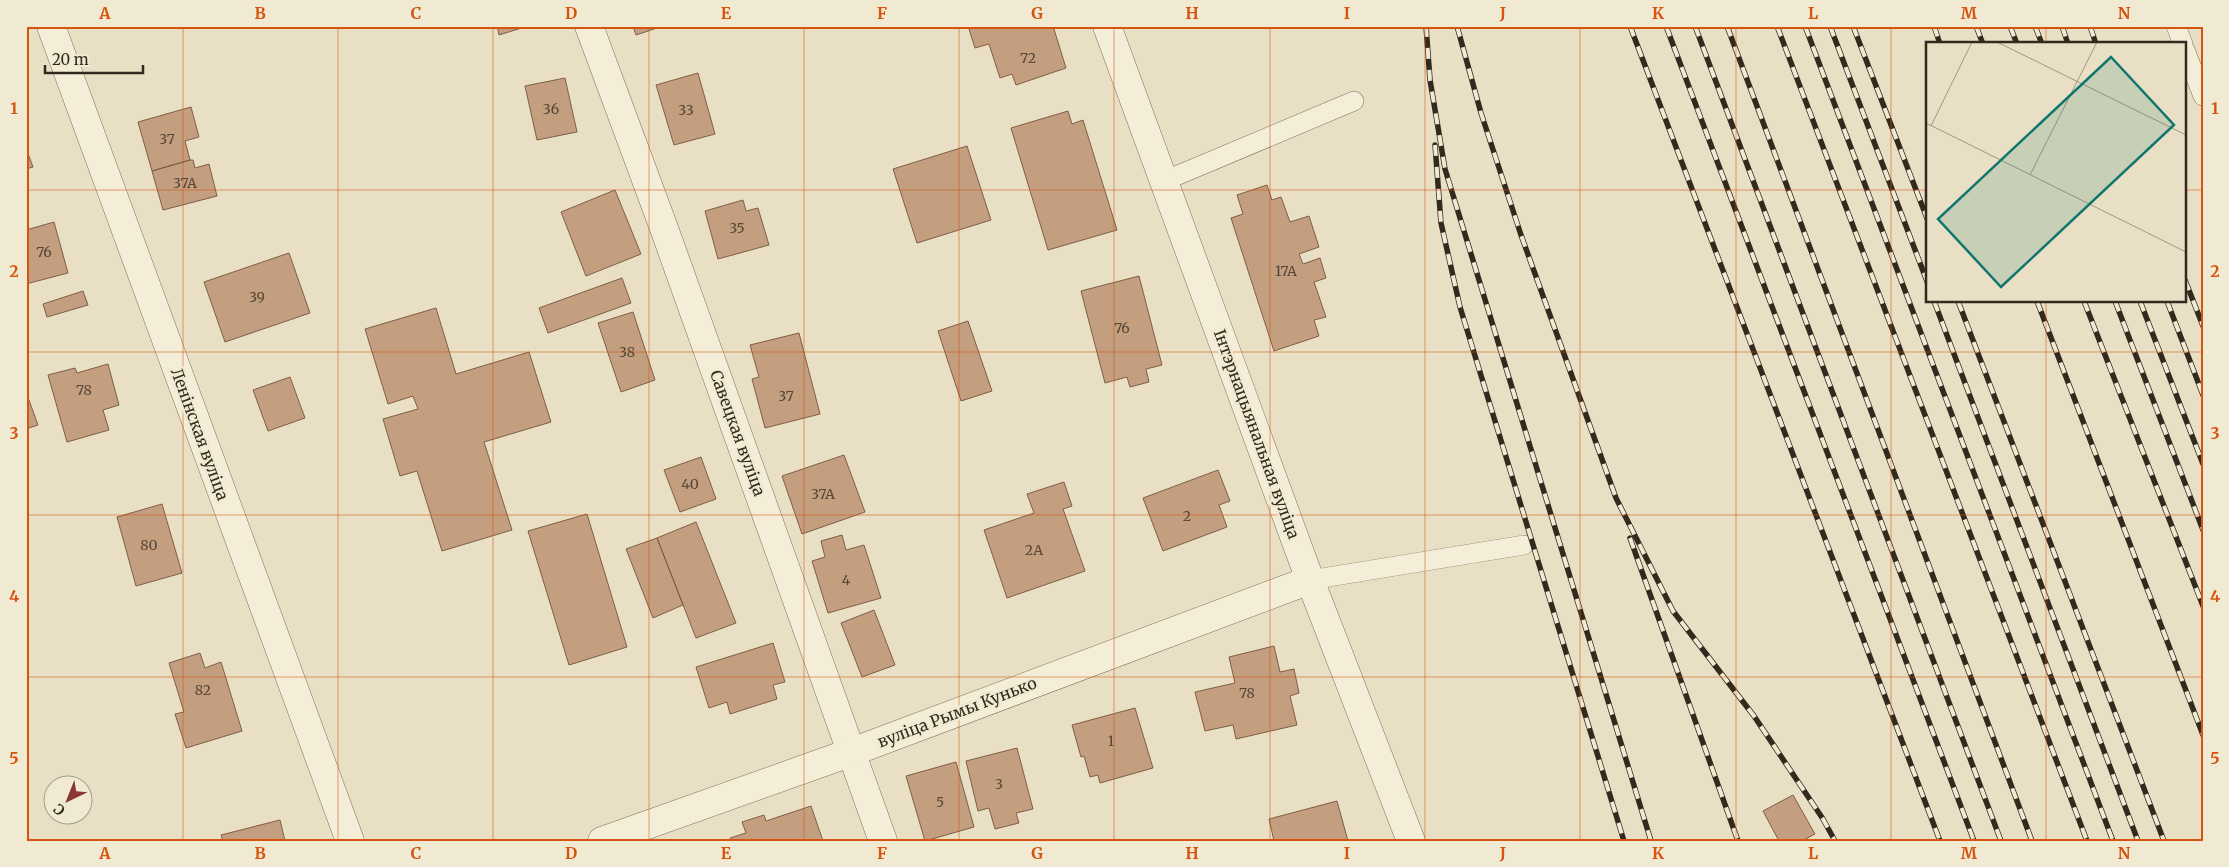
<svg xmlns="http://www.w3.org/2000/svg" width="2229" height="867" viewBox="0 0 2229 867" font-family="Merriweather,serif">
<style>
.building{fill:#c39e7f;stroke:#7e5e46}
.lines{fill:none;stroke-linecap:round;stroke-linejoin:round}
.service-casing{stroke:#81725d;stroke-width:20}
.minor-casing{stroke:#81725d;stroke-width:29}
.tertiary-casing{stroke:#81725d;stroke-width:29}
.service{stroke:#f4edd7;stroke-width:19}
.minor{stroke:#f4edd7;stroke-width:28}
.tertiary{stroke:#f4edd7;stroke-width:28}
.rail-casing{stroke:#332a1f;stroke-width:5.5}
.rail{stroke:#f1ead3;stroke-width:4;stroke-dasharray:11;stroke-linecap:butt}
.grid{fill:none;stroke:#d6540e;stroke-width:1;stroke-opacity:0.55}
.labels{text-anchor:middle;dominant-baseline:central;stroke-width:5;stroke-linejoin:round;paint-order:stroke}
.number-label{font-size:14px;fill:#574737}
.street-label{font-size:16px;fill:#332a1f;stroke:#f1ead3}
.inset-road{fill:none;stroke:#a09783;stroke-width:1}
.view{fill:#0f766e;fill-opacity:0.15;stroke:#0f766e;stroke-width:2.5}
.inset-edge{fill:none;stroke:#332a1f;stroke-width:2.5}
.neatline{fill:none;stroke:#d6540e;stroke-width:2}
.grid-label{font-size:16px;text-anchor:middle;font-weight:bold;fill:#d6540e}
</style>
<rect width="100%" height="100%" fill="#e9dfc5"/>
<path class="building" d="M497 26H528L499 35Z
M633 26H663L636 35Z
M968 26H1053L1066 68 1016 85 1012 74 1000 78 989 44 975 48Z
M698 73 715 134 674 145 656 85Z
M565 78 577 132 537 140 525 86Z
M191 107 199 137 185 141 190 160 152 171 138 122Z
M1068 111 1072 124 1083 120 1117 230 1048 250 1011 128Z
M967 146 991 220 917 243 893 169Z
M26 148 33 167 26 169Z
M190 160H193L195 168 209 164 217 196 163 210 152 171Z
M1267 185 1272 200 1281 197 1290 222 1309 216 1319 247 1299 254 1303 264 1320 258 1326 278 1314 282 1326 317 1314 320 1319 336 1274 351 1231 218 1243 214 1237 195Z
M615 190 641 254 586 276 561 212Z
M743 200 746 211 758 208 769 245 718 259 705 211Z
M54 222 68 273 26 284V230Z
M289 253 310 313 225 342 204 282Z
M1139 276 1162 365 1146 369 1149 382 1130 387 1127 377 1105 383 1081 291Z
M622 278 631 303 548 333 539 308Z
M83 291 88 305 47 317 43 304Z
M436 308 456 374 529 352 551 422 484 442 512 530 442 551 417 471 400 476 383 419 418 409 413 396 388 404 365 329Z
M633 312 655 380 621 392 598 323Z
M968 321 992 391 961 401 938 331Z
M799 333 820 414 765 428 752 379 759 377 750 345Z
M108 364 119 405 103 410 109 430 67 442 48 375 75 368 77 373Z
M290 377 305 418 268 431 253 390Z
M26 392 38 425 26 429Z
M844 455 865 512 802 534 782 476Z
M701 457 716 499 680 512 664 470Z
M1218 470 1230 501 1219 505 1227 527 1163 551 1143 498Z
M1064 482 1072 506 1063 509 1085 571 1007 598 984 530 1034 513 1027 494Z
M162 504 182 573 136 586 117 517Z
M587 514 627 647 569 665 528 531Z
M696 522 736 623 696 638 657 538Z
M842 535 846 550 864 545 881 598 828 613 812 561 825 557 821 541Z
M657 538 683 605 653 618 626 549Z
M874 610 895 665 862 677 841 623Z
M773 643 785 682 773 685 777 699 730 714 727 702 709 708 696 667Z
M1274 646 1280 672 1294 669 1299 693 1290 696 1297 725 1236 739 1233 725 1205 731 1195 692 1235 683 1229 657Z
M200 653 205 668 221 662 242 731 186 748 175 714 184 712 169 663Z
M1135 708 1153 768 1100 783 1098 775 1090 777 1084 756 1081 757 1072 725Z
M1017 748 1033 809 1016 813 1019 823 995 829 989 808 978 811 966 761Z
M956 762 974 827 925 841 906 776Z
M1793 795 1815 834 1802 841H1779L1763 811Z
M1337 801 1348 841H1274L1269 819Z
M811 806 823 841H731L730 838 746 833 742 822 764 815 766 821Z
M280 820 285 841H223L221 835Z"/>
<g class="lines">
<defs>
<path id="service" d="M2176 26 2183 44
M2185 50 2203 96
M1164 181 1354 101
M1310 580 1524 545"/>
<path id="minor" d="M589 26 665 231 883 841"/>
<path id="tertiary" d="M51 26 350 841
M1107 26 1310 580 1411 841
M602 841 852 752 1310 580"/>
</defs>
<use href="#service" class="service-casing"/>
<use href="#minor" class="minor-casing"/>
<use href="#tertiary" class="tertiary-casing"/>
<use href="#service" class="service"/>
<use href="#minor" class="minor"/>
<use href="#tertiary" class="tertiary"/>
<defs>
<path id="rail" d="M1426 26 1430 80 1445 169 1651 841
M1457 26 1481 113 1521 235 1616 498 1673 611 1754 716 1823 819 1835 841
M1630 26 1940 841
M1666 26 1974 841
M1695 26 2001 841
M1727 26 2032 841
M1777 26 2087 841
M1805 26 2113 841
M1830 26 1928 284
M1853 26 1928 221
M1934 26 1940 44
M1976 26 1983 44
M2010 26 2017 44
M2035 26 2042 44
M2062 26 2068 44
M2090 26 2096 44
M1435 145 1441 223 1460 307 1624 841
M2185 280 2203 326
M1934 301 2138 841
M1958 301 2164 841
M2037 301 2203 735
M2084 301 2203 606
M2115 301 2203 530
M2140 301 2203 464
M2167 301 2203 395
M1630 538 1738 841"/>
</defs>
<use href="#rail" class="rail-casing"/>
<use href="#rail" class="rail"/>
</g>
<path class="grid" d="M183 26V841M338 26V841M493 26V841M649 26V841M804 26V841M959 26V841M1114 26V841M1270 26V841M1425 26V841M1580 26V841M1736 26V841M1891 26V841M2046 26V44M26 190H1928M2185 190H2203M2046 301V841M26 352H2203M26 515H2203M26 677H2203"/>
<g class="labels">
<g class="number-label">
<text x="1028" y="58">72</text>
<text x="551" y="109">36</text>
<text x="686" y="110">33</text>
<text x="167" y="139">37</text>
<text x="185" y="183">37А</text>
<text x="737" y="228">35</text>
<text x="44" y="252">76</text>
<text x="1286" y="271">17А</text>
<text x="257" y="297">39</text>
<text x="1122" y="328">76</text>
<text x="627" y="352">38</text>
<text x="84" y="390">78</text>
<text x="786" y="396">37</text>
<text x="690" y="484">40</text>
<text x="823" y="494">37А</text>
<text x="1187" y="516">2</text>
<text x="149" y="545">80</text>
<text x="1034" y="550">2А</text>
<text x="846" y="580">4</text>
<text x="203" y="690">82</text>
<text x="1247" y="693">78</text>
<text x="1111" y="741">1</text>
<text x="999" y="784">3</text>
<text x="940" y="802">5</text>
</g>
<g class="street-label">
<text transform="translate(738 433) rotate(70)">Савецкая вуліца</text>
<text transform="translate(200 434) rotate(70)">Ленінская вуліца</text>
<text transform="translate(1257 434) rotate(70)">Інтэрнацыянальная вуліца</text>
<text transform="translate(957 712) rotate(-21)">вуліца Рымы Кунько</text>
</g>
</g>
<g transform="translate(1926 42)">
<rect width="260" height="260" fill="#e9dfc5"/>
<path class="inset-road" d="M71 0 260 93M0 81 260 210M5 84 46 0M104 133 171 0"/>
<path class="view" d="M185 15 248 83 75 245 12 177Z"/>
<rect width="260" height="260" class="inset-edge"/>
</g>
<rect width="2229" height="867" fill="none" stroke="#f1ead3" stroke-width="55"/>
<g transform="translate(68 800) rotate(223)"><circle r="24" fill="#f1ead3" stroke="#a59d8b"/>
<path d="M0-4L9 19L0 12L-9 19Z" fill="#8a3734"/>
<text y="-8" font-size="14" font-weight="bold" text-anchor="middle" fill="#332a1f">С</text>
</g>
<path d="M45 65v8h98v-8" fill="none" stroke="#332a1f" stroke-width="2.5"/>
<text x="52" y="65" font-size="15" fill="#332a1f" stroke="#f1ead3" stroke-width="4" paint-order="stroke">20 m</text>
<rect x="28" y="28" width="2174" height="812" class="neatline"/>
<g class="grid-label">
<text x="105" y="19">A</text>
<text x="260" y="19">B</text>
<text x="416" y="19">C</text>
<text x="571" y="19">D</text>
<text x="726" y="19">E</text>
<text x="882" y="19">F</text>
<text x="1037" y="19">G</text>
<text x="1192" y="19">H</text>
<text x="1347" y="19">I</text>
<text x="1503" y="19">J</text>
<text x="1658" y="19">K</text>
<text x="1813" y="19">L</text>
<text x="1969" y="19">M</text>
<text x="2124" y="19">N</text>
<text x="14" y="114">1</text>
<text x="2215" y="114">1</text>
<text x="14" y="277">2</text>
<text x="2215" y="277">2</text>
<text x="14" y="439">3</text>
<text x="2215" y="439">3</text>
<text x="14" y="602">4</text>
<text x="2215" y="602">4</text>
<text x="14" y="764">5</text>
<text x="2215" y="764">5</text>
<text x="105" y="859">A</text>
<text x="260" y="859">B</text>
<text x="416" y="859">C</text>
<text x="571" y="859">D</text>
<text x="726" y="859">E</text>
<text x="882" y="859">F</text>
<text x="1037" y="859">G</text>
<text x="1192" y="859">H</text>
<text x="1347" y="859">I</text>
<text x="1503" y="859">J</text>
<text x="1658" y="859">K</text>
<text x="1813" y="859">L</text>
<text x="1969" y="859">M</text>
<text x="2124" y="859">N</text>
</g>
</svg>
